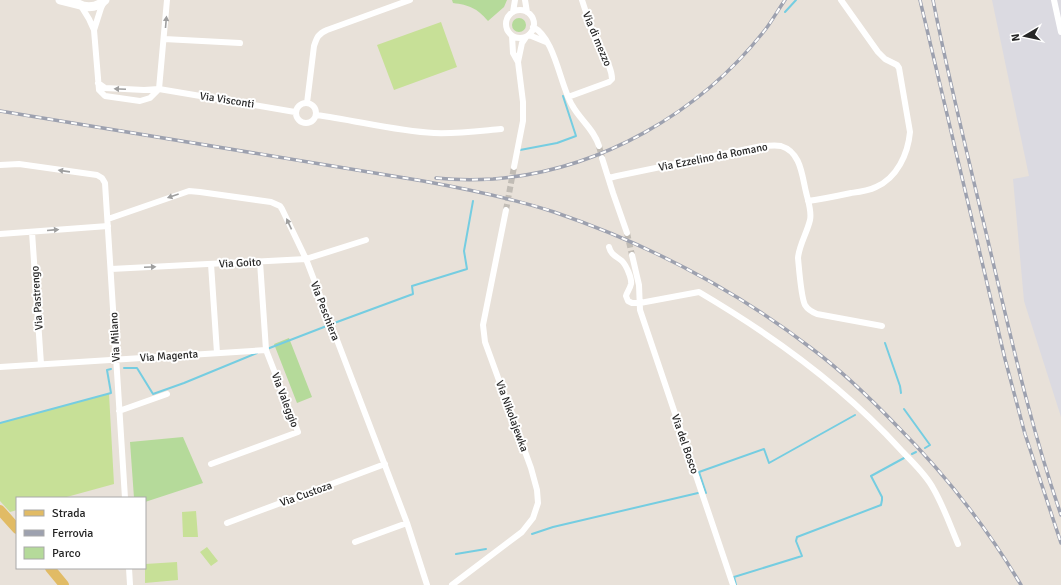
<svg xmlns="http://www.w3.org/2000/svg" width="1061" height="585" viewBox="0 0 1061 585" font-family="Signika,sans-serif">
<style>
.industrial{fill:#dbdae1}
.green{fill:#b5da9a}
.pitch{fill:#c7e097}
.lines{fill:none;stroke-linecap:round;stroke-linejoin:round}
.stream{stroke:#75cde1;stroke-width:2}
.minor-tunnel{stroke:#c1bcb5;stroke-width:6;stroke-dasharray:6 3;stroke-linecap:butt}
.minor{stroke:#fff;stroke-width:6}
.secondary{stroke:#fff;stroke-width:9}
.primary{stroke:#e1bb65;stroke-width:10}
.rail-casing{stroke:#9da1af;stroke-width:3.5}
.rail{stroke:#fff;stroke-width:2;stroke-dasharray:6;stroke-linecap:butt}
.oneway{fill:#9e9e9e}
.labels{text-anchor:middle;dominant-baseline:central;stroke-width:4;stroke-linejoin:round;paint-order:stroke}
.street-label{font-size:11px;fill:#272727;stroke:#fff}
</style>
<rect width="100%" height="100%" fill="#e8e1d9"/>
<path class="industrial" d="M992 0H1061V417L1024 301 1013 179 1029 176Z"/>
<path class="green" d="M452 0H507L504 7 488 21C477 8 469 5 453 3Z
M512 25a7 7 0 1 1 14 0a7 7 0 1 1-14 0Z
M289 338 312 397 297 403 274 344Z
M183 437 203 483 145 502V498H134L130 442Z"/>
<path class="pitch" d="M441 22 457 67 394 90 377 45Z
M109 394 114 484 63 498H17V510L10 512 0 501V423Z
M196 511 198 537H183L182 512Z
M207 547 218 561 211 566 200 552Z
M177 562 178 580 145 583V564Z"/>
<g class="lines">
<path class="stream" d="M785 12 796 0
M520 150 557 143 576 136 563 96
M885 343 900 386 901 393
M267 349 337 322 413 294 412 286 467 269 464 251 473 201
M124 368H137L153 394 184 383 257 353
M904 409 930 445 925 448
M0 423 111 393 107 370 111 369
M912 454 916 452
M706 493 699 472 764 449 769 463 855 415
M532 534 553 527 698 493
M456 554 486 549
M736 585 734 577 802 556 796 541 797 537 881 505 882 500V497L871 476 904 458"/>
<path class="minor-tunnel" d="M599 146 602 158
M506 210 514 167
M627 233 632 255"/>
<path class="minor" d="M525 0 527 12
M1054 0 1061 32
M81 6 89 19 94 30 99 90 105 96 140 101 150 98 159 89
M506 24a14 14 0 1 1 28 0a14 14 0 1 1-28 0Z
M513 12 515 0
M533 27C555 38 560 85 572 105 580 120 594 129 599 146
M94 30 101 8 104 2
M529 35 546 42
M512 36 513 53 518 62 523 102V121L514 167
M164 39 240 43
M518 62 522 43 526 37
M98 83 105 88 144 90 159 89 295 112
M159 89 167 0
M568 97 609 82 612 79C612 66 602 53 597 42 591 28 586 14 582 0
M296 113a10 10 0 1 1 20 0a10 10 0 1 1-20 0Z
M307 103 314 46C317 37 318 34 327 30L410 0
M316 115C355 120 394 131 434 133 456 134 479 131 501 129
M602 158 613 193 627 233
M0 165 19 164 97 175 102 178 105 183 125 498
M609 178 617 176 762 146C768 146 775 145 781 146 801 152 802 176 806 192 808 201 812 211 810 220 807 233 799 245 798 258 799 268 801 297 805 305 808 310 812 312 817 314L882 326
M808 201C823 199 837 196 851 193 859 192 868 191 876 187 897 178 908 154 910 132L899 68 897 65 885 59 878 52 841 0
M108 219 189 191 200 192 271 202 280 206 282 209 306 259 407 523 427 585
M32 232 41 364
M0 234 108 226
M609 247C611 255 616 256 622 261 626 265 632 278 631 284 630 289 627 292 626 296L628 301 632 303H640L699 292C772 335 842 385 900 449 911 461 925 473 933 488 943 505 950 525 958 544
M632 255 639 285 640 310 733 585
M211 264 217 353
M111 269 306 259 366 240
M0 367 266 350
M119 411 167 394
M211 464 298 432 266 350 260 262
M227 523 385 464
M355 542 407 523
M129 568 130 585
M452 585 522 532 533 518 538 503 537 490 531 468 485 342 483 325 506 210"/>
<path class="secondary" d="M60 0 80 5
M73 0C82 9 96 9 105 0"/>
<path class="primary" d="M0 510 17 529
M50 568 64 585"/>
<defs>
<path id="rail" d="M920 0 1005 359 1025 434 1061 543
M933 0C949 81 969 161 988 241 1010 333 1030 425 1061 515
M0 111 423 181C467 189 511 198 554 212 645 243 734 289 811 348 842 371 870 398 897 426 945 474 986 526 1021 585
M436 178C455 180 474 180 493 179 599 171 700 113 765 30 772 21 778 10 785 0"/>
</defs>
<use href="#rail" class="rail-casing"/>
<use href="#rail" class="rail"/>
</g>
<defs><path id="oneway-solid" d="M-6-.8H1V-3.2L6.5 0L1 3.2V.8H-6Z"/></defs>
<g class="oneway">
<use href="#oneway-solid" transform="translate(166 22) rotate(-85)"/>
<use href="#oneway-solid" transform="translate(120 89) rotate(-178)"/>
<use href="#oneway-solid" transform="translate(64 171) rotate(-172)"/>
<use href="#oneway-solid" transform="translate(173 196) rotate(161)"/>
<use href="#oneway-solid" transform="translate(289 224) rotate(-115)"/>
<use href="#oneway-solid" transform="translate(53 230) rotate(-5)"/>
<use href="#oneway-solid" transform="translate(150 267) rotate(-3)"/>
</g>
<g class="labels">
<g class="street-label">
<text transform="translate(597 39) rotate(67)">Via di mezzo</text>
<text transform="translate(227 100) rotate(9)">Via Visconti</text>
<text transform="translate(713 157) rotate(-11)">Via Ezzelino da Romano</text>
<text transform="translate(240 263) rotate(-3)">Via Goito</text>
<text transform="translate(37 298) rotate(-94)">Via Pastrengo</text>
<text transform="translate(325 311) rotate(69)">Via Peschiera</text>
<text transform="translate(115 337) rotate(-93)">Via Milano</text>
<text transform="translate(169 356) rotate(-4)">Via Magenta</text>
<text transform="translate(285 400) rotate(69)">Via Valeggio</text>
<text transform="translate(512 416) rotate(70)">Via Nikolajewka</text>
<text transform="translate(685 444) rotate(71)">Via del Bosco</text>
<text transform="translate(306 494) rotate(-20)">Via Custoza</text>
</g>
</g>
<rect x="16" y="497" width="130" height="72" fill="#ffffff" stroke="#a9a9a9"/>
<rect x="24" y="510" width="20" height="6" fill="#e1bb65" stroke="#a9a9a9"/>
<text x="52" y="517" font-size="12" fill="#272727">Strada</text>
<rect x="24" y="530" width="20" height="6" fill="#9da1af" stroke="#a9a9a9"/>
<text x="52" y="537" font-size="12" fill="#272727">Ferrovia</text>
<rect x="24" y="547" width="20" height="12" fill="#b5da9a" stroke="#a9a9a9"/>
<text x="52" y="557" font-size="12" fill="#272727">Parco</text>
<g transform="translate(1025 36) rotate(261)" stroke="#ffffff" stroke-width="3" paint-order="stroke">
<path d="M0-3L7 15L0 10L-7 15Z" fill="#272727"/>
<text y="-6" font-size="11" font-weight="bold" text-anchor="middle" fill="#272727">N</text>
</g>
</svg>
